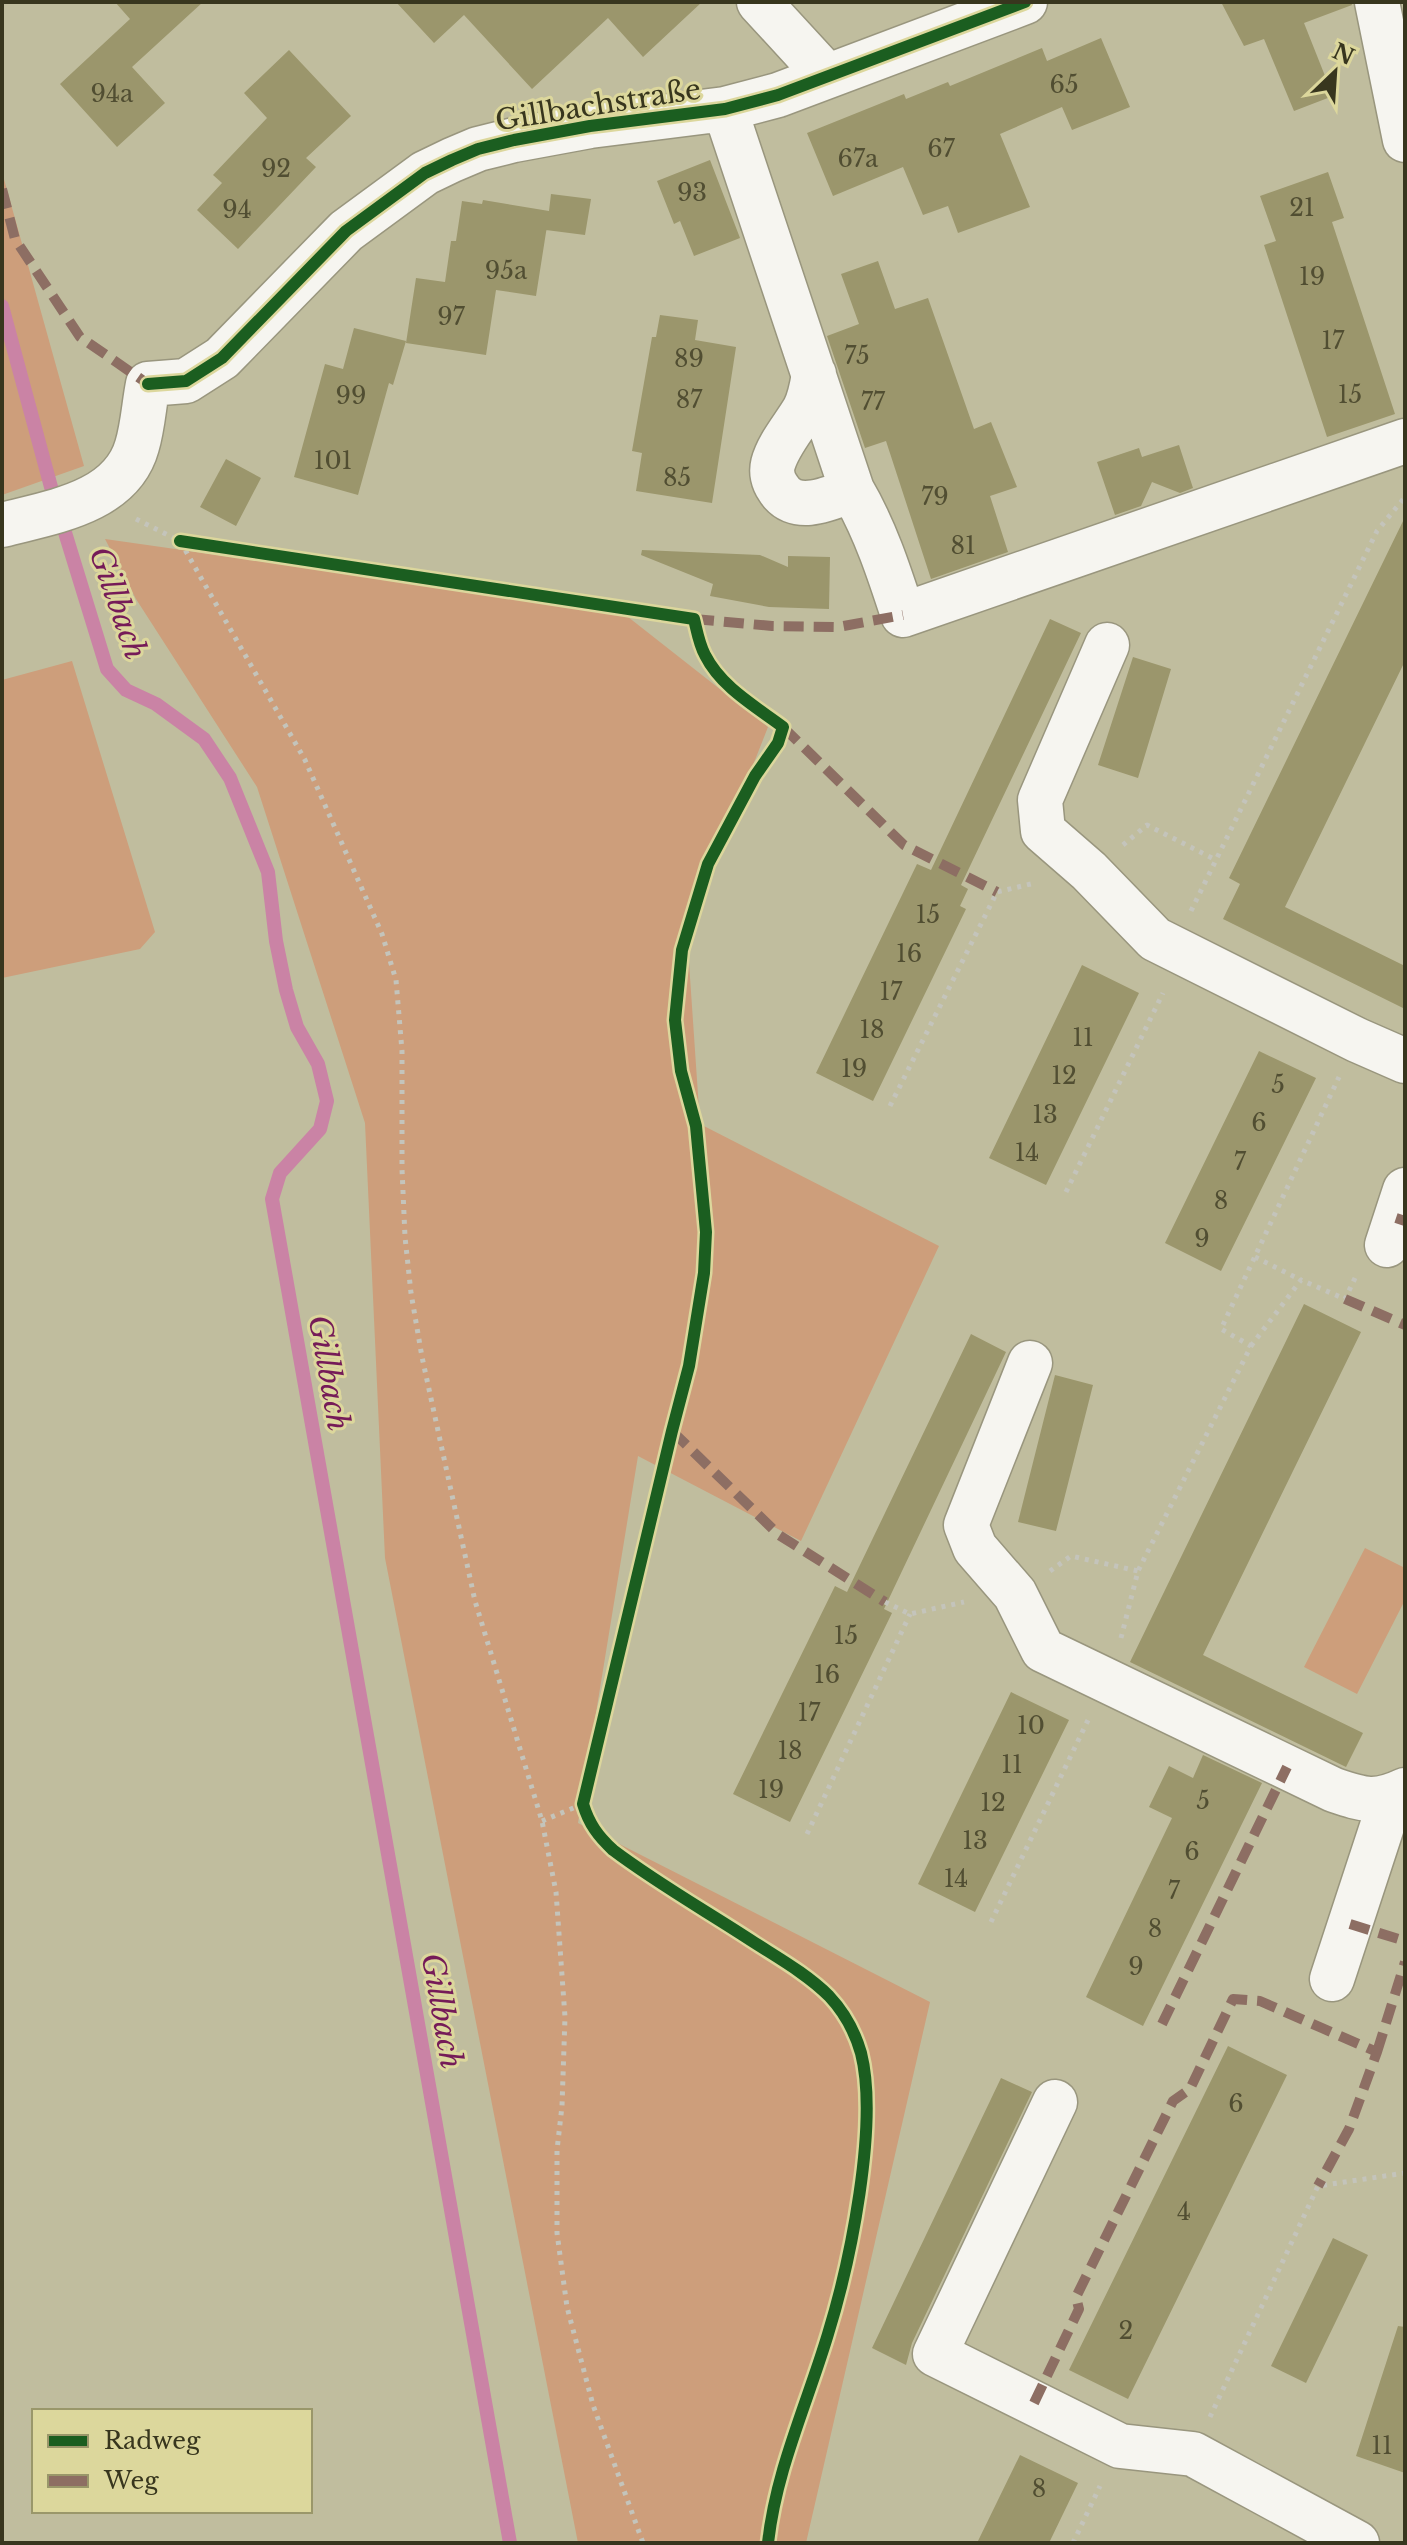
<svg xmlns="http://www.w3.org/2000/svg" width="1407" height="2545" viewBox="0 0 1407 2545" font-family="'Libre Baskerville',serif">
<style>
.green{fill:#cd9e7b}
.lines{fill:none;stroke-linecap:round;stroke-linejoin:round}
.stream{stroke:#ca83a5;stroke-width:14}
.building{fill:#9b966c}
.minor-casing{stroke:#99967e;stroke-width:47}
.path{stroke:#c4c4bb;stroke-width:5;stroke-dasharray:4 6;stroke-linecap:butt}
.minor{stroke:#f6f5f0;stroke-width:44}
.quiet{stroke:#8d6e63;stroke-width:10;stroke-dasharray:20 10;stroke-linecap:butt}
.cycleway-casing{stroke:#dcd79c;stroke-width:17}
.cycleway{stroke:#1b5e20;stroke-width:12}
.labels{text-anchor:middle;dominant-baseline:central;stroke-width:6;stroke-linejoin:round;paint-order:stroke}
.number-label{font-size:24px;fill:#514e32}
.street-label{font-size:28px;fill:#38361e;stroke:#dcd79c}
.water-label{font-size:30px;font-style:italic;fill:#751b58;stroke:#dcd79c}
</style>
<rect width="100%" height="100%" fill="#c0bd9e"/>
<path class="green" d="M2 172 84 466 2 495Z
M105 539 623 613 768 727 687 933 700 1124 939 1246 801 1541 638 1456 578 1823 930 2002 806 2543H578L385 1558 365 1123 257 787 136 599Z
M72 661 155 932 140 949 2 978V680Z
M1365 1548 1405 1568V1600L1357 1694 1304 1667Z"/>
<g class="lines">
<path class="stream" d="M2 306 51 487 107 669 126 690 156 704 204 739 230 778 268 872 276 941 286 990 297 1027 318 1064 327 1101 320 1129 280 1173 272 1199 510 2543"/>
</g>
<path class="building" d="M115 2H203L132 67 165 103 117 147 60 84 130 19Z
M396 2H702L643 57 608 18 532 89 464 15 434 43Z
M1221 2H1351L1352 5 1304 23 1333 96 1294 111 1264 39 1244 46Z
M1101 38 1130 107 1072 130 1062 107 1000 134 1030 207 958 233 948 206 923 215 903 167 833 196 807 133 904 94 906 99 948 82 950 86 1042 48 1047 61Z
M289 50 351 116 306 158 316 167 238 249 197 210 222 183 213 175 267 118 244 93Z
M710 160 740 238 694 256 680 221 674 224 657 181Z
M1328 172 1344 218 1332 222 1395 414 1327 437 1264 245 1276 241 1260 196Z
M551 194 591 199 585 235 546 230 547 226 536 296 496 290 486 355 406 343 416 278 445 282 451 241H456L462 201 482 204 483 200 549 211Z
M878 261 895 309 928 298 974 429 991 422 1017 487 990 496 1008 552 931 579 886 441 865 448 827 336 859 324 841 274Z
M660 315 698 320 695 340 736 347 712 503 636 491 642 453 632 451 652 337H656Z
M354 328 406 341 393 385 389 383 358 495 294 477 325 364 343 369Z
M1179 445 1193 488 1180 493 1152 482 1141 506 1115 515 1097 462 1139 448 1142 457Z
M226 459 261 478 236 526 200 507Z
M1405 517V661L1285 907 1405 966V1009L1223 919 1240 884 1229 878Z
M642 550 760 555 788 567V556L830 557 829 609 769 607 710 596 713 584 641 555Z
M1050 619 1081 633 961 885 968 889 960 906 966 909 873 1101 816 1073 917 864 931 870Z
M1133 657 1171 669 1138 778 1098 765Z
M1082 965 1139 993 1046 1185 989 1158Z
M1259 1051 1316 1078 1221 1271 1165 1243Z
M1304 1304 1361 1332 1203 1655 1363 1733 1346 1767 1130 1662Z
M971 1334 1006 1352 884 1609 892 1613 790 1822 733 1794 835 1586 847 1592Z
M1055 1375 1093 1385 1056 1531 1018 1522Z
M1011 1692 1069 1720 975 1912 918 1884Z
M1203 1755 1262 1783 1143 2026 1086 1997 1172 1818 1149 1807 1169 1766 1193 1778Z
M1228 2046 1287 2075 1128 2399 1069 2370Z
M1001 2078 1032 2092 912 2343 906 2365 872 2348Z
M1333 2238 1368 2255 1306 2383 1271 2366Z
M1398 2326 1405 2327V2473L1356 2456Z
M1020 2455 1078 2483 1049 2543H977Z"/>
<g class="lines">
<defs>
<path id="minor" d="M759 2 827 76
M1377 2 1405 140
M725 109 852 490C875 529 889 572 903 615L1405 441
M814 374C812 386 810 399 804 410 794 427 778 445 773 464 771 472 773 481 778 488 794 515 829 499 852 490
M2 525C51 512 121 503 137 446 143 426 144 404 148 384L186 381 222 358 346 231 425 173 452 160 478 149 514 140 590 126 725 109 778 95 1025 2
M1107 645 1040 800 1043 831 1089 871 1155 939 1357 1040 1405 1061
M1387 1245 1405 1190
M1030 1363 966 1525 975 1548 1015 1594 1043 1650 1334 1790C1364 1800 1375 1804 1405 1790
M1332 1979 1392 1796
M1055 2102 935 2354 1120 2446 1193 2454 1357 2543"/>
</defs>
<use href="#minor" class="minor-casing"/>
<path class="path" d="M136 519 180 541 305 760 382 934 396 980 402 1051V1169L405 1237 411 1293 422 1357 475 1601 542 1821 556 1892 565 2017 562 2106 557 2150V2233L567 2307 593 2405 643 2543
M1123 845 1147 825 1216 860
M1191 911 1377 531 1405 497
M890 1106 997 892 1035 883
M1066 1192 1163 993
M1255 1257 1301 1280
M1251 1346 1301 1280 1345 1299 1357 1274
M1050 1571 1071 1556 1138 1571
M885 1602 910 1614 964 1602
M1121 1638 1138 1571 1251 1346 1221 1329 1339 1077
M542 1821 583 1804
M807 1834 910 1614
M991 1922 1089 1718
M1210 2417 1318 2186 1405 2173
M1073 2543 1100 2486"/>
<use href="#minor" class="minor"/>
<path class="quiet" d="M2 189 15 239 80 337 148 384
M694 619 772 626 838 627 903 615
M783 727 904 845 997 892
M1396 1218 1405 1221
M1345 1299 1405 1325
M672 1431 779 1535 885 1602
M1350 1924 1405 1941
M1162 2024 1287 1767
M1377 2052 1405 1962
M1034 2403 1079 2309 1076 2297 1173 2101 1190 2089 1233 1999 1260 2001 1377 2052 1349 2129 1318 2186"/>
<defs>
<path id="cycleway" d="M148 384 186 381 222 358 346 231 425 173 452 160 478 149 514 140 590 126 725 109 778 95 1025 2
M180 541 694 619C697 631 699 644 705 655 721 687 755 706 783 727L778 743 755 776 708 864 682 950 675 1020 681 1071 696 1126 706 1232 704 1273 689 1366 672 1431 583 1804C589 1824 598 1836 613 1850 658 1884 708 1912 755 1943 780 1959 808 1975 829 1996 844 2012 855 2032 861 2053 879 2124 850 2263 828 2334 807 2404 776 2470 768 2543"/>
</defs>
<use href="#cycleway" class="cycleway-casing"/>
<use href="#cycleway" class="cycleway"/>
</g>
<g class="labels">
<g class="number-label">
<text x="1064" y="84">65</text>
<text x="112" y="93">94a</text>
<text x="941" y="148">67</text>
<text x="858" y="158">67a</text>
<text x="276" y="168">92</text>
<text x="692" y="192">93</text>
<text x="1302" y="207">21</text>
<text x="237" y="209">94</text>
<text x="506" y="270">95a</text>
<text x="1312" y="276">19</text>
<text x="451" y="316">97</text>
<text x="1333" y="340">17</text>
<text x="857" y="355">75</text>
<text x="689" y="358">89</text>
<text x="1350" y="394">15</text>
<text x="351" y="395">99</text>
<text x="689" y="399">87</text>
<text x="873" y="401">77</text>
<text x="333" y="460">101</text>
<text x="677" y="477">85</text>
<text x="935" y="496">79</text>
<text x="963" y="545">81</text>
<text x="928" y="914">15</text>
<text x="909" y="953">16</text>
<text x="891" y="991">17</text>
<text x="872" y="1029">18</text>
<text x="1083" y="1037">11</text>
<text x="854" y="1068">19</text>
<text x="1064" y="1075">12</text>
<text x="1278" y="1084">5</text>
<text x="1045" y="1114">13</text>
<text x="1259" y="1122">6</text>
<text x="1027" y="1152">14</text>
<text x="1240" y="1161">7</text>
<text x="1221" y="1200">8</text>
<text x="1202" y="1238">9</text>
<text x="846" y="1635">15</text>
<text x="827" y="1674">16</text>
<text x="809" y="1712">17</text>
<text x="1031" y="1725">10</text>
<text x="790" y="1750">18</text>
<text x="1012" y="1764">11</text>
<text x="771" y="1789">19</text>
<text x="1203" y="1800">5</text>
<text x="993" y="1802">12</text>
<text x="975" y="1840">13</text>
<text x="1192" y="1851">6</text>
<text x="956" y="1878">14</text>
<text x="1174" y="1890">7</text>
<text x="1155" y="1928">8</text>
<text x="1136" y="1966">9</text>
<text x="1236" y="2103">6</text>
<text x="1184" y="2211">4</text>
<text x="1126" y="2330">2</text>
<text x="1382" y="2445">11</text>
<text x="1039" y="2488">8</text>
</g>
<g class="street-label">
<text transform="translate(598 105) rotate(-9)">Gillbachstraße</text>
</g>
<g class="water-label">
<text transform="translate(118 603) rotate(71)">Gillbach</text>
<text transform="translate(329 1373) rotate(80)">Gillbach</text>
<text transform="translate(442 2011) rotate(80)">Gillbach</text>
</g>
</g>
<rect width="1407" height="2545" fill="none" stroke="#38361e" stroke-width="8"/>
<rect x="32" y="2409" width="280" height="104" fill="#dcd79c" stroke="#9a976a" stroke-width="2"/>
<rect x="48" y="2435" width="40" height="12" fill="#1b5e20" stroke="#9a976a" stroke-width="2"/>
<text x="104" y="2449" font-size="24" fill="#38361e">Radweg</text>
<rect x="48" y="2475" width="40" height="12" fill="#8d6e63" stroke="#9a976a" stroke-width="2"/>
<text x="104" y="2489" font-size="24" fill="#38361e">Weg</text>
<g transform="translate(1335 72) rotate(25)" stroke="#dcd79c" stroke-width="6" paint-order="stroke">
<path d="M0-6L14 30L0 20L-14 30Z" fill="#38361e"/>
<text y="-12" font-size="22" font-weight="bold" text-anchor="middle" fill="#38361e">N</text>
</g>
</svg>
